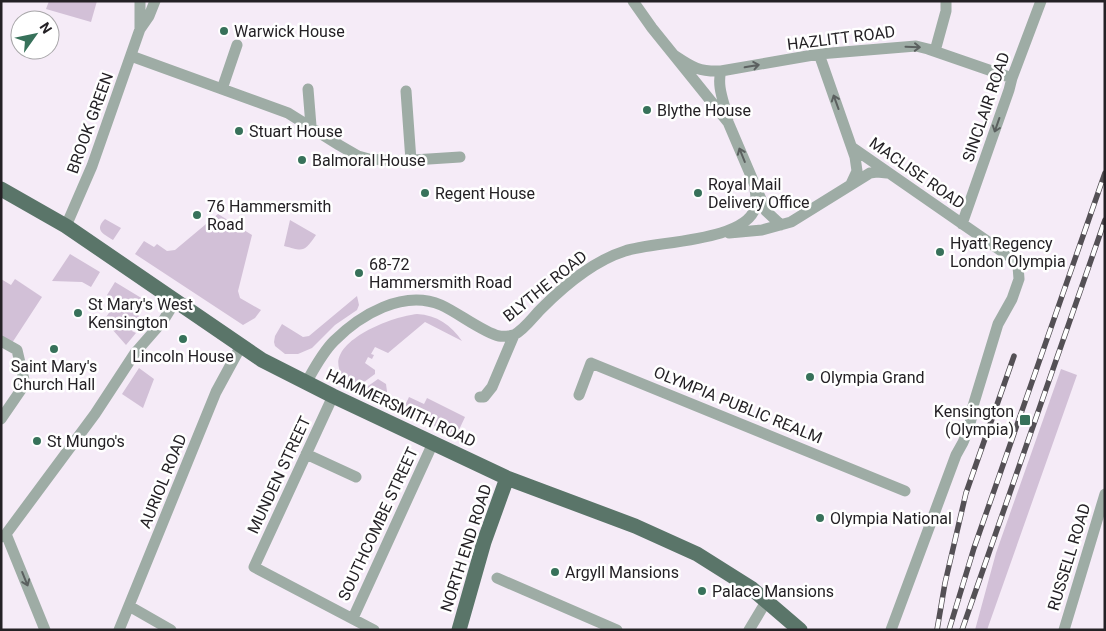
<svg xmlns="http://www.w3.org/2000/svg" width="1106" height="631" viewBox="0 0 1106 631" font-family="Roboto,sans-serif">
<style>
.green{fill:#d2c0d7}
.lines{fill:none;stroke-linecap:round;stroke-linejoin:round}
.minor{stroke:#9eaca5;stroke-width:11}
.major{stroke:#5a7569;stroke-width:15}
.rail-casing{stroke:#545055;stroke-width:5.5}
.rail{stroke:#fff;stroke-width:4;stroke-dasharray:11;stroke-linecap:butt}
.oneway{stroke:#5b605f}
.poi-dot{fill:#37715a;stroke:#fff;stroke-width:2}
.labels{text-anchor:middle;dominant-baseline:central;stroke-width:5;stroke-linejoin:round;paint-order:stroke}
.poi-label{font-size:16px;fill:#242125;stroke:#fff;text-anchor:start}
.street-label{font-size:16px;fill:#242125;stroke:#fff}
</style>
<rect width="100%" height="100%" fill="#f5ebf7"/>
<path class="green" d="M49 1H97L91 22 46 9Z
M218 214 252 235 238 291 240 298 261 310 255 318 243 325 135 254 144 241 154 247 157 244 167 251 175 250Z
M105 219 121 228 113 240C103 234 94 230 105 219Z
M290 220 316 235C304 253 303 251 284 246Z
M70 254 100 272 91 287 82 282 52 281Z
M1 279 11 285 15 279 42 297 12 343 1 337Z
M115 282 143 299 136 314 139 316 132 331 136 333 126 345 104 320 113 307 109 305 107 295Z
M357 296 359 305 357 310 335 325 312 348 298 354H285L275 346 274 342 275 336 282 324 303 337 309 336Z
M417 314C437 315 451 325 462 341L425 322 388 353 375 347 371 354 374 355 372 359 368 357 365 363 375 370V374L356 388C302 352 386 317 417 314Z
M139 368 154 379 143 408 122 394Z
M1061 369 1077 375 987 630H975L996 553Z
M378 379 386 384 389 406 361 391Z
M409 397 424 404 427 398 465 417 458 432 450 433 402 412Z"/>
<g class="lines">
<path class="minor" d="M140 1V29
M633 1 652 28 727 121
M935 51 946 11V1
M819 54 855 157 857 171 851 184
M674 55C692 67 699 72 721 71L819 54 916 46 928 49 1012 78
M131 56 288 113 339 145 358 156 369 159 398 161 460 157
M721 71C716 88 726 105 728 122L766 211 781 225
M222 89 237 45
M308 89 311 126
M406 91 411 161
M853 148 1013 259 1018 266 1019 279 1012 299 998 324 973 406C972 424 966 439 956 455L891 630
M962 224 1009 90 1012 78 1041 1
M66 226 92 166 140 29 149 16 155 1
M729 233 762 230 791 222 870 173 877 172 887 173
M1 341 17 350 25 384 1 419
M306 383C314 369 322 353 334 341 360 315 403 289 441 305 457 312 484 333 499 336 504 337 509 336 514 335 525 329 533 317 541 309 565 285 593 261 625 251 655 241 745 242 755 208 757 202 756 195 755 189
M579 395 591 363 905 491
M333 396 254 567 374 630
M480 397H484L492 387 514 335
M306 454 356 477
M6 534 45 630
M1 537 6 534 95 414 135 353 163 321 176 300
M497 578 617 630
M129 606 171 630
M353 618 433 443
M119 630 216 392 241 346
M749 630 767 600
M1064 630 1105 494"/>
<path class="major" d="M1 189 66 226 262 360 333 396 507 478 635 526 697 554 751 588 800 630
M459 630 484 542 507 478"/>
<defs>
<path id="rail" d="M937 630 945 583 966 493 1014 356
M949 630 974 548 1105 173
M962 630 1105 220"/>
</defs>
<use href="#rail" class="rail-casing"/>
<use href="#rail" class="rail"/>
</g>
<defs><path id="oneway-shaft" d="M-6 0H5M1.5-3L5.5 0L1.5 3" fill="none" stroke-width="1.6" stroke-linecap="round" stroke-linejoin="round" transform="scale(1.25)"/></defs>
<g class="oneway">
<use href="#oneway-shaft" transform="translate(913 47) rotate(2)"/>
<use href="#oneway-shaft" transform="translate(752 66) rotate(-10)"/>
<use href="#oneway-shaft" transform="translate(836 102) rotate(-110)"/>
<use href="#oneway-shaft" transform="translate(997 125) rotate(109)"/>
<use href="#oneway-shaft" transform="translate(742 155) rotate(-112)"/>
<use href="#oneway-shaft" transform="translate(25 579) rotate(68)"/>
</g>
<g class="poi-dot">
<circle cx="224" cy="31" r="5"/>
<circle cx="647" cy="110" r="5"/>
<circle cx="239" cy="131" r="5"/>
<circle cx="302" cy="160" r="5"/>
<circle cx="425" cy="193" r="5"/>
<circle cx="698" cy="193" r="5"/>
<circle cx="197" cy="215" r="5"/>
<circle cx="940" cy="252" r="5"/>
<circle cx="359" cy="273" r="5"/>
<circle cx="78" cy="313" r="5"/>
<circle cx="183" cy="339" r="5"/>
<circle cx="54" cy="349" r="5"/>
<circle cx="810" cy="377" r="5"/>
<rect x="1019" y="414" width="12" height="12" rx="2.5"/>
<circle cx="37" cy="441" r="5"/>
<circle cx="820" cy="518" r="5"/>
<circle cx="555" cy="572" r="5"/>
<circle cx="702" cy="591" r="5"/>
</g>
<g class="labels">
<g class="poi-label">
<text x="234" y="31">Warwick House</text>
<text x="657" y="110">Blythe House</text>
<text x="249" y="131">Stuart House</text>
<text x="312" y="160">Balmoral House</text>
<text x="708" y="184">Royal Mail<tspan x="708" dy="18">Delivery Office</tspan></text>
<text x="435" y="193">Regent House</text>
<text x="207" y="206">76 Hammersmith<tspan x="207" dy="18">Road</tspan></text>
<text x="950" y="243">Hyatt Regency<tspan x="950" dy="18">London Olympia</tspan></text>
<text x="369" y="264">68-72<tspan x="369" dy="18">Hammersmith Road</tspan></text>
<text x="88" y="304">St Mary's West<tspan x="88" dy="18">Kensington</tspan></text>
<text x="183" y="356" text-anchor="middle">Lincoln House</text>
<text x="54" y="366" text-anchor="middle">Saint Mary's<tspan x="54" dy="18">Church Hall</tspan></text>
<text x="820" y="377">Olympia Grand</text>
<text x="1014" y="411" text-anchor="end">Kensington<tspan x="1014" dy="18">(Olympia)</tspan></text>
<text x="47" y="441">St Mungo's</text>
<text x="830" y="518">Olympia National</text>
<text x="565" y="572">Argyll Mansions</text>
<text x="712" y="591">Palace Mansions</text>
</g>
<g class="street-label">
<text transform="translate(841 38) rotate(-7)">HAZLITT ROAD</text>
<text transform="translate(986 107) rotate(-71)">SINCLAIR ROAD</text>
<text transform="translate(90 123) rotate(-70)">BROOK GREEN</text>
<text transform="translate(917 173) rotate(35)">MACLISE ROAD</text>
<text transform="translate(545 286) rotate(-39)">BLYTHE ROAD</text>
<text transform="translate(738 405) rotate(22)">OLYMPIA PUBLIC REALM</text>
<text transform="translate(401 408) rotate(25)">HAMMERSMITH ROAD</text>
<text transform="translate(279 475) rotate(-65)">MUNDEN STREET</text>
<text transform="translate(163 481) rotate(-68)">AURIOL ROAD</text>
<text transform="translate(378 524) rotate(-65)">SOUTHCOMBE STREET</text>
<text transform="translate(466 548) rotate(-72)">NORTH END ROAD</text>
<text transform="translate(1069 557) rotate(-73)">RUSSELL ROAD</text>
</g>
</g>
<rect width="1106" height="631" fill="none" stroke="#242125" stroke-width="5"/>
<g transform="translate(35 35) rotate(57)"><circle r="24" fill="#ffffff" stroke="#a7a6a8"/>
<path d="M0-4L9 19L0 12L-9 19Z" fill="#37715a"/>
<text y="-8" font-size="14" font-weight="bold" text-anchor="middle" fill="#242125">N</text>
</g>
</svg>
